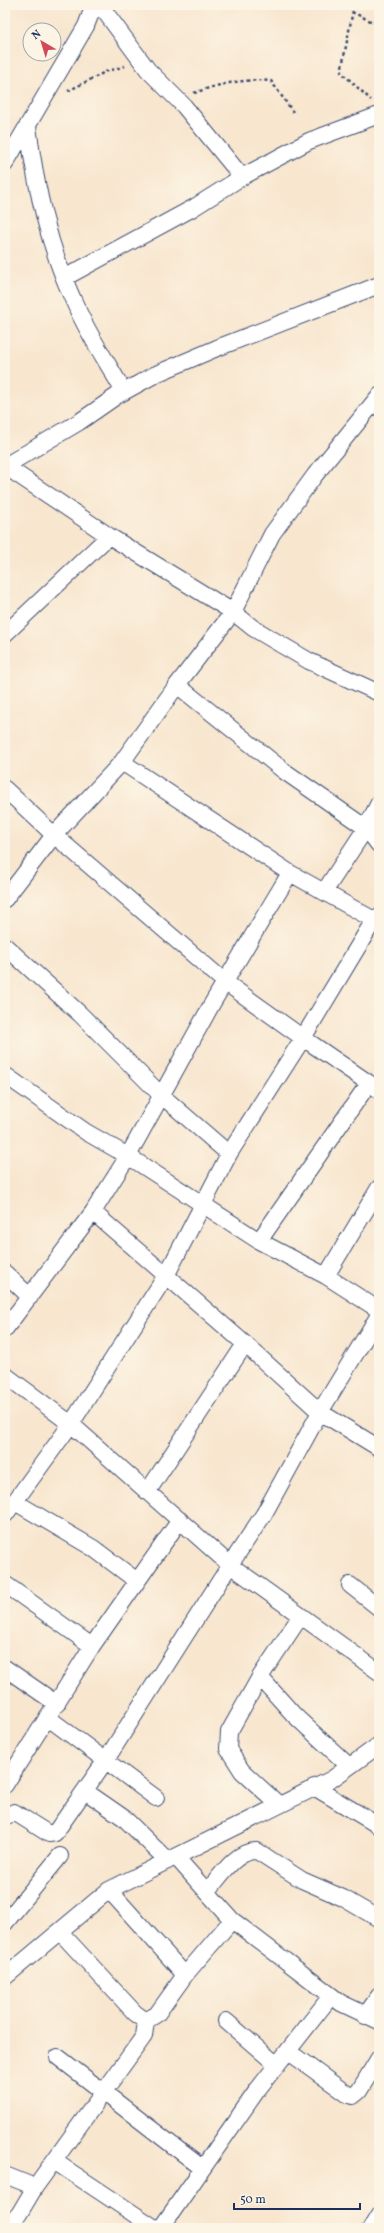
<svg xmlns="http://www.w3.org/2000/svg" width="384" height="2233" viewBox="0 0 384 2233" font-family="Vollkorn,serif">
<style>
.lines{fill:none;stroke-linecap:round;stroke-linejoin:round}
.minor-casing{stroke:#3c4a6f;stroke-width:18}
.path{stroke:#3c4a6f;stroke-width:2.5;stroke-dasharray:3 3;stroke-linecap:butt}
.minor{stroke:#fff;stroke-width:16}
</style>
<rect width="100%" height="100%" fill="#fcf5e5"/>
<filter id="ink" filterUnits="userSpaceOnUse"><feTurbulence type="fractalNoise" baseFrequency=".025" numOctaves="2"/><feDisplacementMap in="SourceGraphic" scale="8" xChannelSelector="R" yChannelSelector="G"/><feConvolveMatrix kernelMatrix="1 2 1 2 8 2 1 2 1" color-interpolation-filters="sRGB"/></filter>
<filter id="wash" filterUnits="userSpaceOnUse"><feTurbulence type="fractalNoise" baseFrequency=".012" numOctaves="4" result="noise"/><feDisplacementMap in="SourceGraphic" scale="16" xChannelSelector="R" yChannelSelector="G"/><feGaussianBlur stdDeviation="0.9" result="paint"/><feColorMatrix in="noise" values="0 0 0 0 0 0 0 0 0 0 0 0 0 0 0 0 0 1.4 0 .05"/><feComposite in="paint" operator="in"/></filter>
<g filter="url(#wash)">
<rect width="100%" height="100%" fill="#f8e6cf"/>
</g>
<g filter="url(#ink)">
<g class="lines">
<defs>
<path id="minor" d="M100 5 148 70 184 106 242 177
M28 127C36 189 49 249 76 306 89 336 108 363 124 392
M5 164 86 26 94 5
M64 278 193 208 242 177 309 141 379 115
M5 466 109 536 233 612 253 628 309 661 379 693
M5 466 79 422 118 395 156 374 217 348 379 285
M5 634 109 536
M177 685 284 771 366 828 379 845
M122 762 290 873 374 920
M5 789 54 835 225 982 303 1038 379 1090
M324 892 366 828 379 803
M5 899 54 835 122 762 177 685 233 612 272 534 315 475 379 396
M5 946 80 1014 161 1095 229 1154
M5 1075 86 1132 128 1156 259 1241 326 1276 379 1310
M93 1212 245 1344 320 1412 379 1448
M259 1241 369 1083
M5 1273 30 1297
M326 1276 379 1188
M5 1329 93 1212 128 1156 213 1002 290 873
M5 1375 71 1424 230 1565 379 1672
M148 1491 245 1344
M15 1502 93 1548 137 1581
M5 1515 71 1424 167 1274 229 1154 303 1038 374 920 379 916
M5 1584 92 1646
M350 1585 379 1608
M5 1668 57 1704
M260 1677 294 1715 349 1766
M47 1717 156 1798
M5 1785 92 1646 180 1520
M314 1787 379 1826
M85 1791 124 1818 168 1861
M278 1804 242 1771 228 1749 229 1732 260 1677 300 1617
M5 1817 14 1812 49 1834 55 1833 106 1760 230 1565 264 1514 320 1412 379 1315
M176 1857 232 1920 341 2003 379 2021
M109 1890 185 1975
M207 1892C219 1878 237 1849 257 1851L302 1880 343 1898 379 1919
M5 1923 60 1856
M61 1933 135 2013 146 2021 157 2014 185 1975 232 1920
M5 1977 109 1890 332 1779 379 1745
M365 2016 379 1996
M226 2021 277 2065
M289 2052 347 2094 353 2096 359 2091 379 2058
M58 2057 202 2168
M54 2161 155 2228
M5 2175 35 2187 144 2036 146 2021
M6 2228 19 2214 35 2187
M161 2228 258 2089 331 1996
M371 2228 379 2215"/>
</defs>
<use href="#minor" class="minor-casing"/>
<path class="path" d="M354 5 341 72 371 100
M352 12 379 25
M68 91 105 72 125 66
M194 93C219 84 245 78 271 81L293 112"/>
<use href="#minor" class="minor"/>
</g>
</g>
<rect width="384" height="2233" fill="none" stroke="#fcf5e5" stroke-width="20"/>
<g transform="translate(42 42) rotate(322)"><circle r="19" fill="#fcf5e5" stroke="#a2a6af"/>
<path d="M0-3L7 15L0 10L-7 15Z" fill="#d1495b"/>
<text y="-6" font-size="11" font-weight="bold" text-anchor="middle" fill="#1b2f5e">N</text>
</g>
<path d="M234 2203v6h126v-6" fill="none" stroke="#1b2f5e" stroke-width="2"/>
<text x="240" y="2203" font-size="12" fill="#1b2f5e" stroke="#fcf5e5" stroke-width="3" paint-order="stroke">50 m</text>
</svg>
